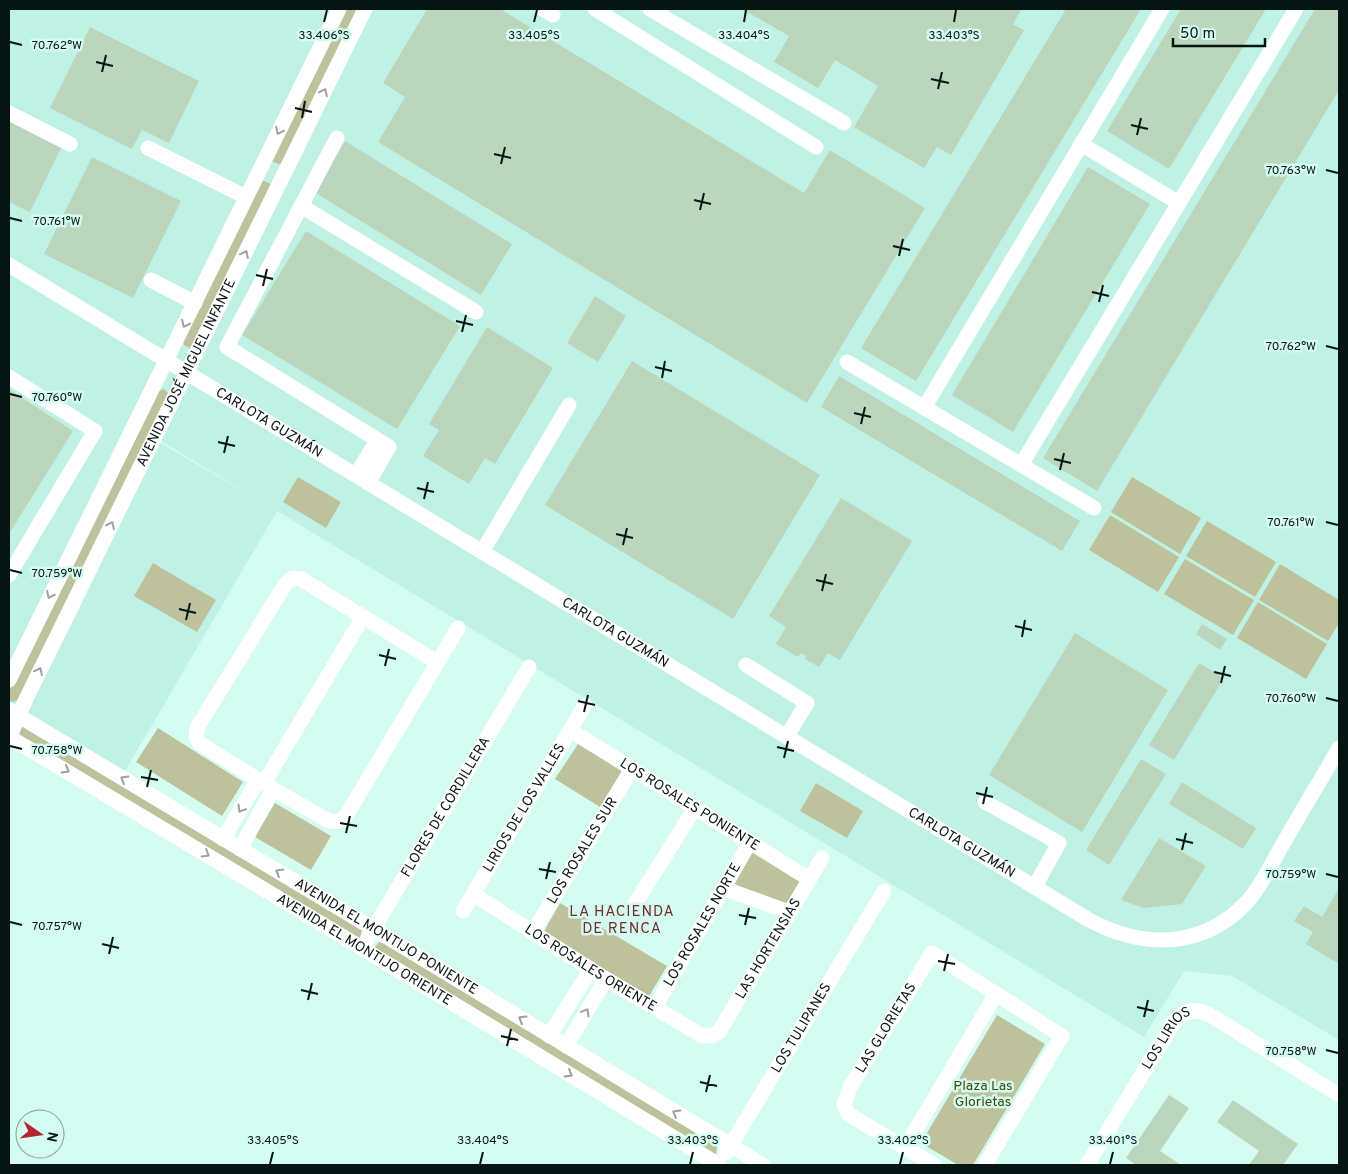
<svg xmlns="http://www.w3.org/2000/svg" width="1348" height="1174" viewBox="0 0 1348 1174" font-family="Overpass,sans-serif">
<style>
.built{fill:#bff2e4;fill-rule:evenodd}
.green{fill:#bdc29d}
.building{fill:#bcd6bd}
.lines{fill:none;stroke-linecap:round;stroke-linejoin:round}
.minor{stroke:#fff;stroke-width:15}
.oneway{stroke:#9ca1a0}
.ticks{fill:none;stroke:#071512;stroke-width:2}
.labels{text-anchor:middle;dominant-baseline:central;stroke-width:5;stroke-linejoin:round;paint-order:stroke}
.street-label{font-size:14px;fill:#071512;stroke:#d4fcf1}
.park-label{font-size:14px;fill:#424700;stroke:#d4fcf1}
.neighbourhood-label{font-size:15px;letter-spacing:1px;fill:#722b2c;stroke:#d4fcf1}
.ticks-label{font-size:12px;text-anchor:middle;fill:#071512;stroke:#d4fcf1;stroke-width:5;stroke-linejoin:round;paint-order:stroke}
</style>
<rect width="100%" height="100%" fill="#d4fcf1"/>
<path class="built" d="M9 9H1339V1040L1232 976 1184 971 1144 1037 277 511 124 773 25 713 9 740ZM156 438 244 491 245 492 155 440Z"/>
<path class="green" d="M346 9H358L282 165 271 161Z
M262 180 273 185 194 346 189 348 184 345 183 341Z
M164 389 168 393 167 398 19 699 13 702 9 700V691L158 391Z
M298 477 341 502 326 528 283 502Z
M1132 477 1201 518 1180 554 1111 512Z
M1110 515 1179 557 1158 592 1089 550Z
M1207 521 1276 562 1255 597 1186 556Z
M1185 559 1254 600 1233 635 1164 594Z
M153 563 216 600 197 632 134 596Z
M1280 564 1339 600V623L1328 641 1259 600Z
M1258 602 1327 644 1306 679 1237 638Z
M22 726 362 930 360 938H354L20 737 19 734Z
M158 728 243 782 222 816 136 762Z
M578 744 622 771 600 807 555 779Z
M816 783 863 811 847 838 800 811Z
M275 803 331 836 311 870 255 837Z
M752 850 802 880 786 906 731 886Z
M560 903 667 966 649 996 543 933Z
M379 942 388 944 717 1145 716 1154 713 1155 374 948Z
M997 1015 1045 1044 973 1165H958L921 1143Z"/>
<path class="building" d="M427 9H500L804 193 830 150 925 208 807 403 378 142 405 97 383 83Z
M742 9H1018L1021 10 1013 24 1024 30 951 155 937 147 924 168 854 127 878 86 835 60 818 88 774 62 789 36Z
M1066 9H1141L916 381 861 348Z
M1181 9H1266L1169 169 1107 131Z
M1315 9H1339V90L1097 491 1043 458Z
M90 27 199 81 169 143 142 130 132 149 50 108Z
M9 120 62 146 30 212 9 202Z
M345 141 512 244 481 295 314 192Z
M92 157 181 201 133 298 44 254Z
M1088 167 1150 204 1013 432 952 395Z
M306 231 460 326 397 429 242 335Z
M595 296 626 316 598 362 567 343Z
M487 327 553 368 495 464 485 458 469 484 423 456 439 430 429 424Z
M632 361 820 475 733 619 545 505Z
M839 376 1080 521 1062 551 821 407Z
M10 390 73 431 9 534V392Z
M841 498 912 541 840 660 828 653 819 667 805 659 806 656 801 653 798 657 776 644 786 627 769 616Z
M1202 624 1227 639 1220 650 1196 634Z
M1075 633 1168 690 1082 832 989 775Z
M1199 663 1224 678 1174 760 1149 745Z
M1141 759 1166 774 1109 865 1086 850Z
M1182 782 1256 828 1243 849 1169 804Z
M1159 838 1206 866 1182 904 1144 908 1121 900Z
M1339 888V964L1306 944 1313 932 1294 921 1304 906 1322 917Z
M1169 1095 1189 1108 1160 1151 1181 1165H1136L1126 1158Z
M1233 1100 1298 1144 1283 1165H1249L1259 1151 1217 1122Z"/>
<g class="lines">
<g class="minor">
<path d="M543 9 553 15"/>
<path d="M595 9 816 147"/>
<path d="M650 9 844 123"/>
<path d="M9 113 70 144"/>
<path d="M337 138 227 347 389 447 368 483"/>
<path d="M1081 144 1179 203"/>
<path d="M148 148 246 197"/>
<path d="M301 206 476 312"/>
<path id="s1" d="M9 265 1089 920C1143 949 1203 949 1247 902 1264 883 1274 858 1287 837 1304 807 1322 778 1339 748"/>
<path d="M151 280 195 303"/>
<path d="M847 362 1094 508"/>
<path d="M9 377 95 431 9 575"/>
<path d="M924 408 1162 9"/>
<path d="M1021 465 1296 9"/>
<path d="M356 475 377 440"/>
<path d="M482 552 569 405"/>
<path d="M437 662 301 579 293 578 286 583 197 728 196 737 199 743 273 789 327 820C334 823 341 821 346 816L458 628"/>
<path d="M746 665 807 703 787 736"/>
<path d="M9 680 339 9"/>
<path id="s2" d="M9 710 374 929 763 1165"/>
<path id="s3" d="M570 730 809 879"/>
<path id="s4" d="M9 737 322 924 719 1165"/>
<path id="s5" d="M9 738 26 699 365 9"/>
<path d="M264 783 363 617"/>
<path d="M985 802 1059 843 1035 886"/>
<path d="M223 839 258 780"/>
<path d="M240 849 273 789"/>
<path d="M723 888 789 912"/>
<path id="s6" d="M473 894 606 979 701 1035 711 1036 719 1032 822 858"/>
<path d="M633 907 695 808"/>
<path id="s7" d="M463 911 585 705"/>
<path id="s8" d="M533 932 632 769"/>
<path id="s9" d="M362 948 529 667"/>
<path id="s10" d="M655 1007 750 842"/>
<path d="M549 1036 591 969"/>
<path d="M566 1046 606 979"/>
<path d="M905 1148 996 994"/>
<path id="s11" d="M726 1153 884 891"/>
<path id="s12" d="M934 1165 848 1114 844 1105 850 1087 932 953 1062 1036 985 1165"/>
<path id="s13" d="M1087 1165 1174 1022C1184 1010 1196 1008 1210 1015L1339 1095"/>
</g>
</g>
<defs><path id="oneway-chevron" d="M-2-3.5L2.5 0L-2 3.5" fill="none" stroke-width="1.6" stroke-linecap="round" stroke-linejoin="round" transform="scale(1.25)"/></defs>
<g class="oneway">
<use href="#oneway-chevron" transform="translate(324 92) rotate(-64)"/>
<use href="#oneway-chevron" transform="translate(279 131) rotate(116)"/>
<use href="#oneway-chevron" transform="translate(245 254) rotate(-64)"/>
<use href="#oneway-chevron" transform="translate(185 324) rotate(116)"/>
<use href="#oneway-chevron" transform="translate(111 525) rotate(-64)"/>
<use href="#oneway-chevron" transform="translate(50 595) rotate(116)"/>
<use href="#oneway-chevron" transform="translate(39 671) rotate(-64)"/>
<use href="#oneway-chevron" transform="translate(66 770) rotate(30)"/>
<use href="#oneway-chevron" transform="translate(124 779) rotate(-149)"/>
<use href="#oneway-chevron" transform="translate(241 809) rotate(121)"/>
<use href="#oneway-chevron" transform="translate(206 854) rotate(31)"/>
<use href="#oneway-chevron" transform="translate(279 872) rotate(-149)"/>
<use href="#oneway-chevron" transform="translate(586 1012) rotate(-59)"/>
<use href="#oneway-chevron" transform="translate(522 1019) rotate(-148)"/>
<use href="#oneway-chevron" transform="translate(569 1074) rotate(31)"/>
<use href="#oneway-chevron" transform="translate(676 1113) rotate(-149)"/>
</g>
<path class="ticks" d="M324 22 327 10M534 22 537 10M744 22 746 10M954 22 956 10M10 42 22 45M96 62 113 66M102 72 106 55M931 79 949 83M938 89 942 72M295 108 312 112M302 118 305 101M1131 125 1148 129M1137 135 1141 118M494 154 511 158M501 164 505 147M1326 170 1338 173M694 200 711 204M700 210 704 193M10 218 22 221M893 246 910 250M899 256 903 239M256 275 273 279M263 286 267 269M1092 292 1109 296M1099 302 1103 285M456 321 473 325M462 332 466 315M1326 346 1338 349M655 367 672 371M662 378 665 361M10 394 22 397M854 413 871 417M861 424 865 407M218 442 235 446M224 453 228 436M1054 459 1071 463M1060 470 1064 453M417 488 434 492M424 499 428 482M1326 522 1338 525M616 534 633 538M623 545 627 528M10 570 22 573M816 580 833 584M822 591 826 574M179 609 196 613M186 620 190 603M1015 626 1032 630M1022 637 1025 620M379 655 396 659M385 666 389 649M1214 672 1231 676M1221 683 1225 666M1326 698 1338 701M578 701 595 705M584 712 588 695M10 746 22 749M777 747 794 751M784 758 788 741M141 777 158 780M147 787 151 770M976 793 993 797M983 804 987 787M340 823 357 826M346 833 350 816M1176 839 1193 843M1182 850 1186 833M539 869 556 872M1326 874 1338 877M546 879 550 862M739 915 756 918M10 922 22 925M745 925 749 908M102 944 119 948M109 954 113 937M938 961 955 964M944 971 948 954M301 990 318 994M308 1000 312 983M1137 1007 1154 1011M1144 1017 1148 1000M501 1036 518 1040M507 1046 511 1029M1326 1050 1338 1053M700 1082 717 1086M706 1092 710 1075M270 1164 273 1152M480 1164 483 1152M690 1164 693 1152M900 1164 903 1152M1110 1164 1113 1152"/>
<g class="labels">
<g class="street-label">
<text stroke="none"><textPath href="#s5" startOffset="406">AVENIDA JOSÉ MIGUEL INFANTE</textPath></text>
<text stroke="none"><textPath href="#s1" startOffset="304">CARLOTA GUZMÁN</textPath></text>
<text stroke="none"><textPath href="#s1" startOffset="709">CARLOTA GUZMÁN</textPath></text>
<text stroke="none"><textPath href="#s3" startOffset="141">LOS ROSALES PONIENTE</textPath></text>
<text stroke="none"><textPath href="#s9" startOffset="164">FLORES DE CORDILLERA</textPath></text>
<text stroke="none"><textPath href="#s7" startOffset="120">LIRIOS DE LOS VALLES</textPath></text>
<text stroke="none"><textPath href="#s1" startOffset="1114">CARLOTA GUZMÁN</textPath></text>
<text stroke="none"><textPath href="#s8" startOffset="95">LOS ROSALES SUR</textPath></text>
<text stroke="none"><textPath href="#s10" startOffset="95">LOS ROSALES NORTE</textPath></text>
<text stroke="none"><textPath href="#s2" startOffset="440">AVENIDA EL MONTIJO PONIENTE</textPath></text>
<text stroke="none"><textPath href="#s6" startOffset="384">LAS HORTENSIAS</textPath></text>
<text stroke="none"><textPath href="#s4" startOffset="414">AVENIDA EL MONTIJO ORIENTE</textPath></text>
<text stroke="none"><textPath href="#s6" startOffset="139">LOS ROSALES ORIENTE</textPath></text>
<text stroke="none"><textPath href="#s11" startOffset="146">LOS TULIPANES</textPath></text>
<text stroke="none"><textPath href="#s12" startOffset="198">LAS GLORIETAS</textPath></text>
<text stroke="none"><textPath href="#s13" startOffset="150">LOS LIRIOS</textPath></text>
</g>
<g class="park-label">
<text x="983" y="1086">Plaza Las<tspan x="983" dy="16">Glorietas</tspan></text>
</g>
<g class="neighbourhood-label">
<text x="622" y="912">LA HACIENDA<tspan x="622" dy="17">DE RENCA</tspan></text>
</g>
</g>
<g class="ticks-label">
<text x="324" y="39">33.406°S</text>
<text x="534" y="39">33.405°S</text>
<text x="744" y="39">33.404°S</text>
<text x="954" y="39">33.403°S</text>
<text x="57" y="49">70.762°W</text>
<text x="1291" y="174">70.763°W</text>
<text x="57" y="225">70.761°W</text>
<text x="1291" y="350">70.762°W</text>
<text x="57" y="401">70.760°W</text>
<text x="1291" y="526">70.761°W</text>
<text x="57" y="577">70.759°W</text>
<text x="1291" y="702">70.760°W</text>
<text x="57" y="754">70.758°W</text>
<text x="1291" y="878">70.759°W</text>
<text x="57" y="930">70.757°W</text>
<text x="1291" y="1055">70.758°W</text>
<text x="273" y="1144">33.405°S</text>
<text x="483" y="1144">33.404°S</text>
<text x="693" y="1144">33.403°S</text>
<text x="903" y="1144">33.402°S</text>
<text x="1113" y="1144">33.401°S</text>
</g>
<rect width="1348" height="1174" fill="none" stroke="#071512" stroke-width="20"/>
<g transform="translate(40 1134) rotate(103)"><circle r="24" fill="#d4fcf1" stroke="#82a098"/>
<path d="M0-4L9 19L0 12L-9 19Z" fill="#b52432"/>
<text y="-8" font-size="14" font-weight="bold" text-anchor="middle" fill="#071512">N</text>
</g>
<path d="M1173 38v8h92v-8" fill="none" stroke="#071512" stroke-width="2.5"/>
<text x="1180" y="38" font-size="15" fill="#071512" stroke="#d4fcf1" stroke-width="4" paint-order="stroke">50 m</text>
</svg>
